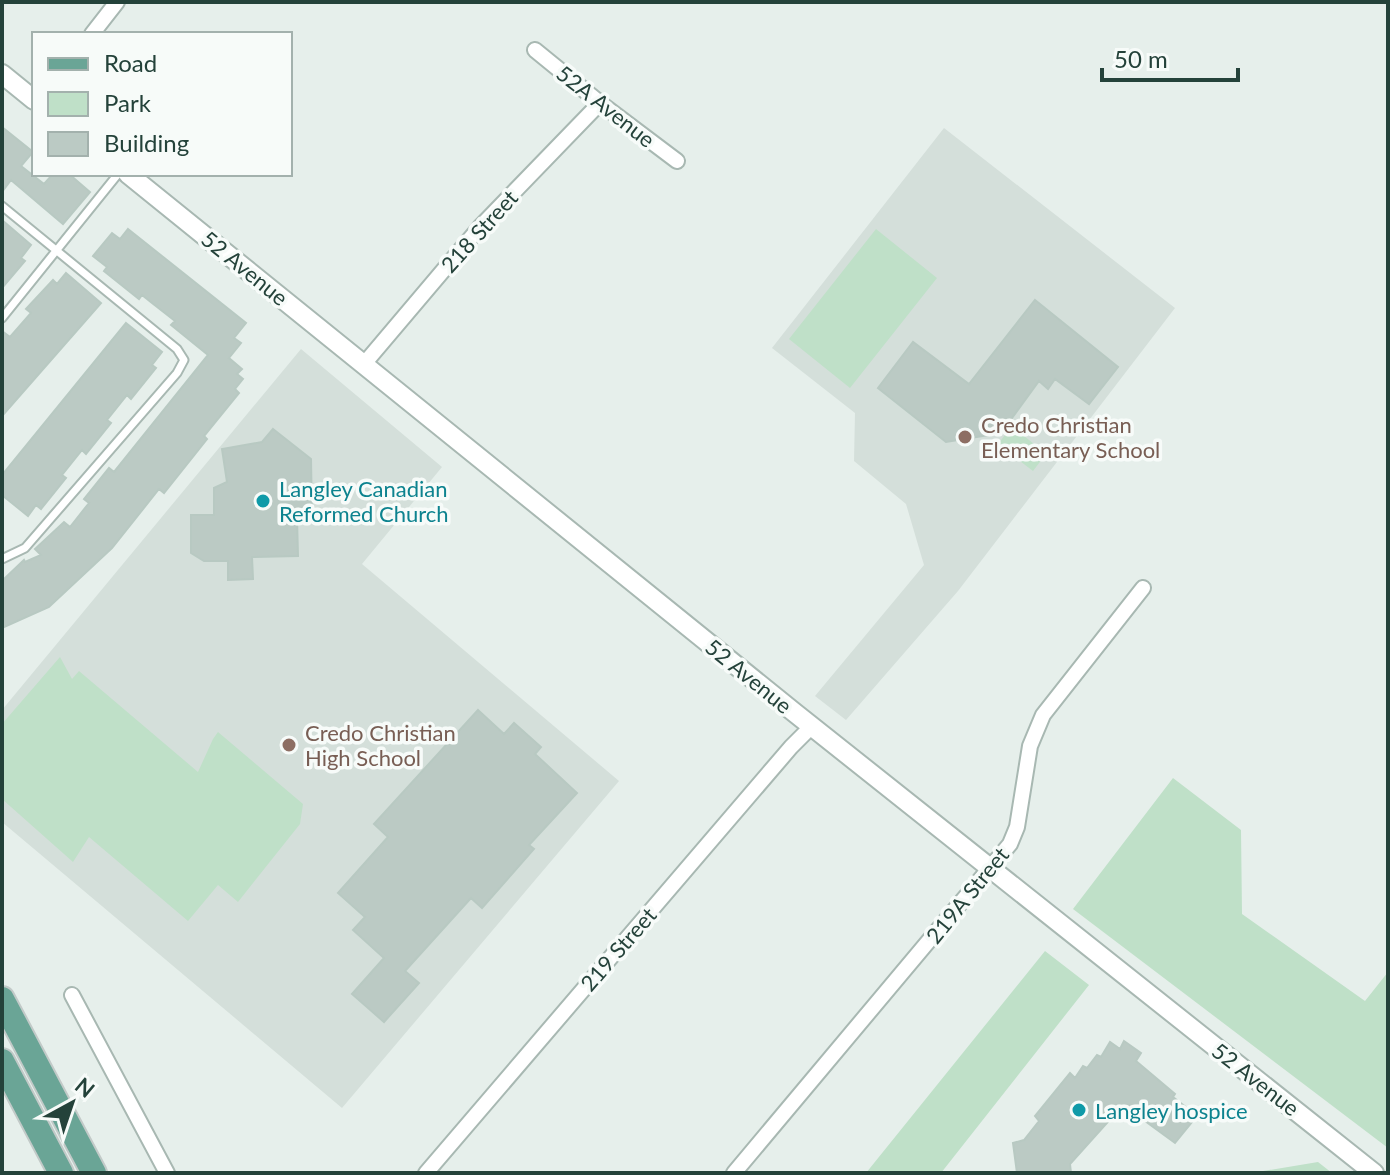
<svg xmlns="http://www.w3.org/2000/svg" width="1390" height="1175" viewBox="0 0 1390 1175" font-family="Lato,sans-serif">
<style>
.built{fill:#d4dfda}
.green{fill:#bfe0c8}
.building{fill:#bbcac4;stroke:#b8c9c2;stroke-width:2}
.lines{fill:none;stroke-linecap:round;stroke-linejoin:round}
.service-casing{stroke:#a8b8b2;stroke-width:11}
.minor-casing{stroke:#a8b8b2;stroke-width:18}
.tertiary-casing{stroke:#a8b8b2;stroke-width:22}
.primary-casing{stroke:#c2cac8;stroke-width:28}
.service{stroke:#fff;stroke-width:7}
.minor{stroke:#fff;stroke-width:14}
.tertiary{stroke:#fff;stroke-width:18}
.primary{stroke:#6aa596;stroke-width:24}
.education-dot{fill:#8d6e63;stroke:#f7fbf9;stroke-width:3}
.culture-dot{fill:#0f9aa8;stroke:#f7fbf9;stroke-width:3}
.labels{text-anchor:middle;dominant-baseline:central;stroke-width:7;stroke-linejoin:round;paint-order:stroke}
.street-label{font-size:22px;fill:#24423a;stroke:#f7fbf9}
.education-label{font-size:22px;fill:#785e54;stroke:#f7fbf9;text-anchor:start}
.culture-label{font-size:22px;fill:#0d838f;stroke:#f7fbf9;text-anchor:start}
</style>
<rect width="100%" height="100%" fill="#e6efeb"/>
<path class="built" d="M944 128 1175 308 958 591 846 720 815 696 924 565 906 504 854 461 855 413 772 348Z
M301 349 442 467 362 564 619 781 342 1108 2 822V710Z"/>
<path class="green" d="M876 229 937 278 850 388 789 339Z
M1012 426 1046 454 1033 471 998 444Z
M60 657 72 679 79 671 198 772 213 739 218 732 303 804 300 824 238 902 218 885 188 921 89 837 73 862 2 799V724Z
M1173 778 1241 830 1242 914 1365 1001 1388 972V1148L1073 909Z
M1045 951 1089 985 941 1173H866Z
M1318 1162 1332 1173H1251Z"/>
<path class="building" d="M2 127 33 152 21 166 44 184 53 174H69L90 192 63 224 11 180 2 192Z
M2 220 31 245 21 258 25 261 2 288Z
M128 229 246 323 234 338 241 343 229 358 242 369 237 374 243 379 235 389 239 393 204 436 207 439 164 493 159 489 112 548 49 607 2 628V581L24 560 25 562 41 555 35 549 64 522 70 527 89 503 84 499 109 468 114 472 208 355 171 325 175 321 152 303 142 295 139 299 104 271 107 267 93 256 112 233 120 239Z
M66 273 101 303 2 416V331L10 337 31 313 26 309 53 280 57 284Z
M1035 300 1118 367 1089 404 1055 379 1048 389 1039 381 1001 433 946 442 878 388 913 342 969 384Z
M126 323 162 352 152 365 156 368 131 399 127 395 107 420 111 423 86 454 82 450 62 475 66 478 41 509 36 505 28 516 2 495V475Z
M273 429 311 459 312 517 297 518 298 556 252 557 253 579 228 580V561H204L191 553V515H214V488L227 482 222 449 262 442Z
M478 710 504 734 514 723 541 747 535 754 577 793 529 845 534 849 482 908 471 898 405 971 419 983 384 1022 352 994 384 958 353 930 365 917 338 893 388 837 374 824Z
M1124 1041 1141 1053 1136 1061 1175 1094 1173 1097 1197 1116 1175 1143 1123 1105 1070 1164 1071 1173H1017L1013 1143 1024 1140 1039 1121 1035 1116 1070 1073 1075 1078 1083 1066 1087 1068 1097 1055 1101 1057 1110 1042 1120 1049Z"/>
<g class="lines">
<defs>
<path id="service" d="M2 206 177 349 184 360 177 373 25 548 2 559
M2 318 118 174"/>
<path id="minor" d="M92 34 117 2
M535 50 600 103 677 161
M364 364 480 227 600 103
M72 995 167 1173
M426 1173 791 747 812 726
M734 1173 1010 844 1017 827 1030 746 1043 715 1143 588"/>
<path id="tertiary" d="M2 74 34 100
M128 174 795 713 1374 1173"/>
<path id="primary" d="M2 999 94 1173
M2 1061 61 1173"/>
</defs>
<use href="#service" class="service-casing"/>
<use href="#minor" class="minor-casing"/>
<use href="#tertiary" class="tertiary-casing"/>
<use href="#primary" class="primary-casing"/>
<use href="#service" class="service"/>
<use href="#minor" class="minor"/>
<use href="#tertiary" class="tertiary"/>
<use href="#primary" class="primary"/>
</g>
<g class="education-dot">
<circle cx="965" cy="437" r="8"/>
<circle cx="289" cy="745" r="8"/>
</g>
<g class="culture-dot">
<circle cx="263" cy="501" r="8"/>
<circle cx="1079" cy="1110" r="8"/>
</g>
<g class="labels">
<g class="street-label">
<text transform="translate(606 106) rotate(38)">52A Avenue</text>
<text transform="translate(479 231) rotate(-48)">218 Street</text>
<text transform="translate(245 268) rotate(39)">52 Avenue</text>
<text transform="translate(749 676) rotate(39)">52 Avenue</text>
<text transform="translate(967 895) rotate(-51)">219A Street</text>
<text transform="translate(618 949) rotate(-49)">219 Street</text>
<text transform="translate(1256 1079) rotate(38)">52 Avenue</text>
</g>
<g class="education-label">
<text x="981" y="424">Credo Christian<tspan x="981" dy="25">Elementary School</tspan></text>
<text x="305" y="732">Credo Christian<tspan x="305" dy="25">High School</tspan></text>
</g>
<g class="culture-label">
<text x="279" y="488">Langley Canadian<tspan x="279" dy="25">Reformed Church</tspan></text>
<text x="1095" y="1110">Langley hospice</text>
</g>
</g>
<rect width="1390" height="1175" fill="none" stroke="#24423a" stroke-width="8"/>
<rect x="32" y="32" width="260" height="144" fill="#f7fbf9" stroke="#a3b1ad" stroke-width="2"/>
<rect x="48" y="58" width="40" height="12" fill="#6aa596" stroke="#a3b1ad" stroke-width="2"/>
<text x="104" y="72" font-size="24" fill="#24423a">Road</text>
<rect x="48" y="92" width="40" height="24" fill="#bfe0c8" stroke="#a3b1ad" stroke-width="2"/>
<text x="104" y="112" font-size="24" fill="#24423a">Park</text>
<rect x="48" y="132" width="40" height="24" fill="#bbcac4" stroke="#a3b1ad" stroke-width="2"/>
<text x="104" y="152" font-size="24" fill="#24423a">Building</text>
<g transform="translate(72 1103) rotate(40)" stroke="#f7fbf9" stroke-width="6" paint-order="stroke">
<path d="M0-6L14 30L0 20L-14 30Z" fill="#24423a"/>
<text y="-12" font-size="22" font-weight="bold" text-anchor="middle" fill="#24423a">N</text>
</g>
<path d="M1102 68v12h136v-12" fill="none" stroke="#24423a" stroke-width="4"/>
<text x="1114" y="68" font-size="24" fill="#24423a" stroke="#f7fbf9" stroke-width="6" paint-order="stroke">50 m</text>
</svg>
